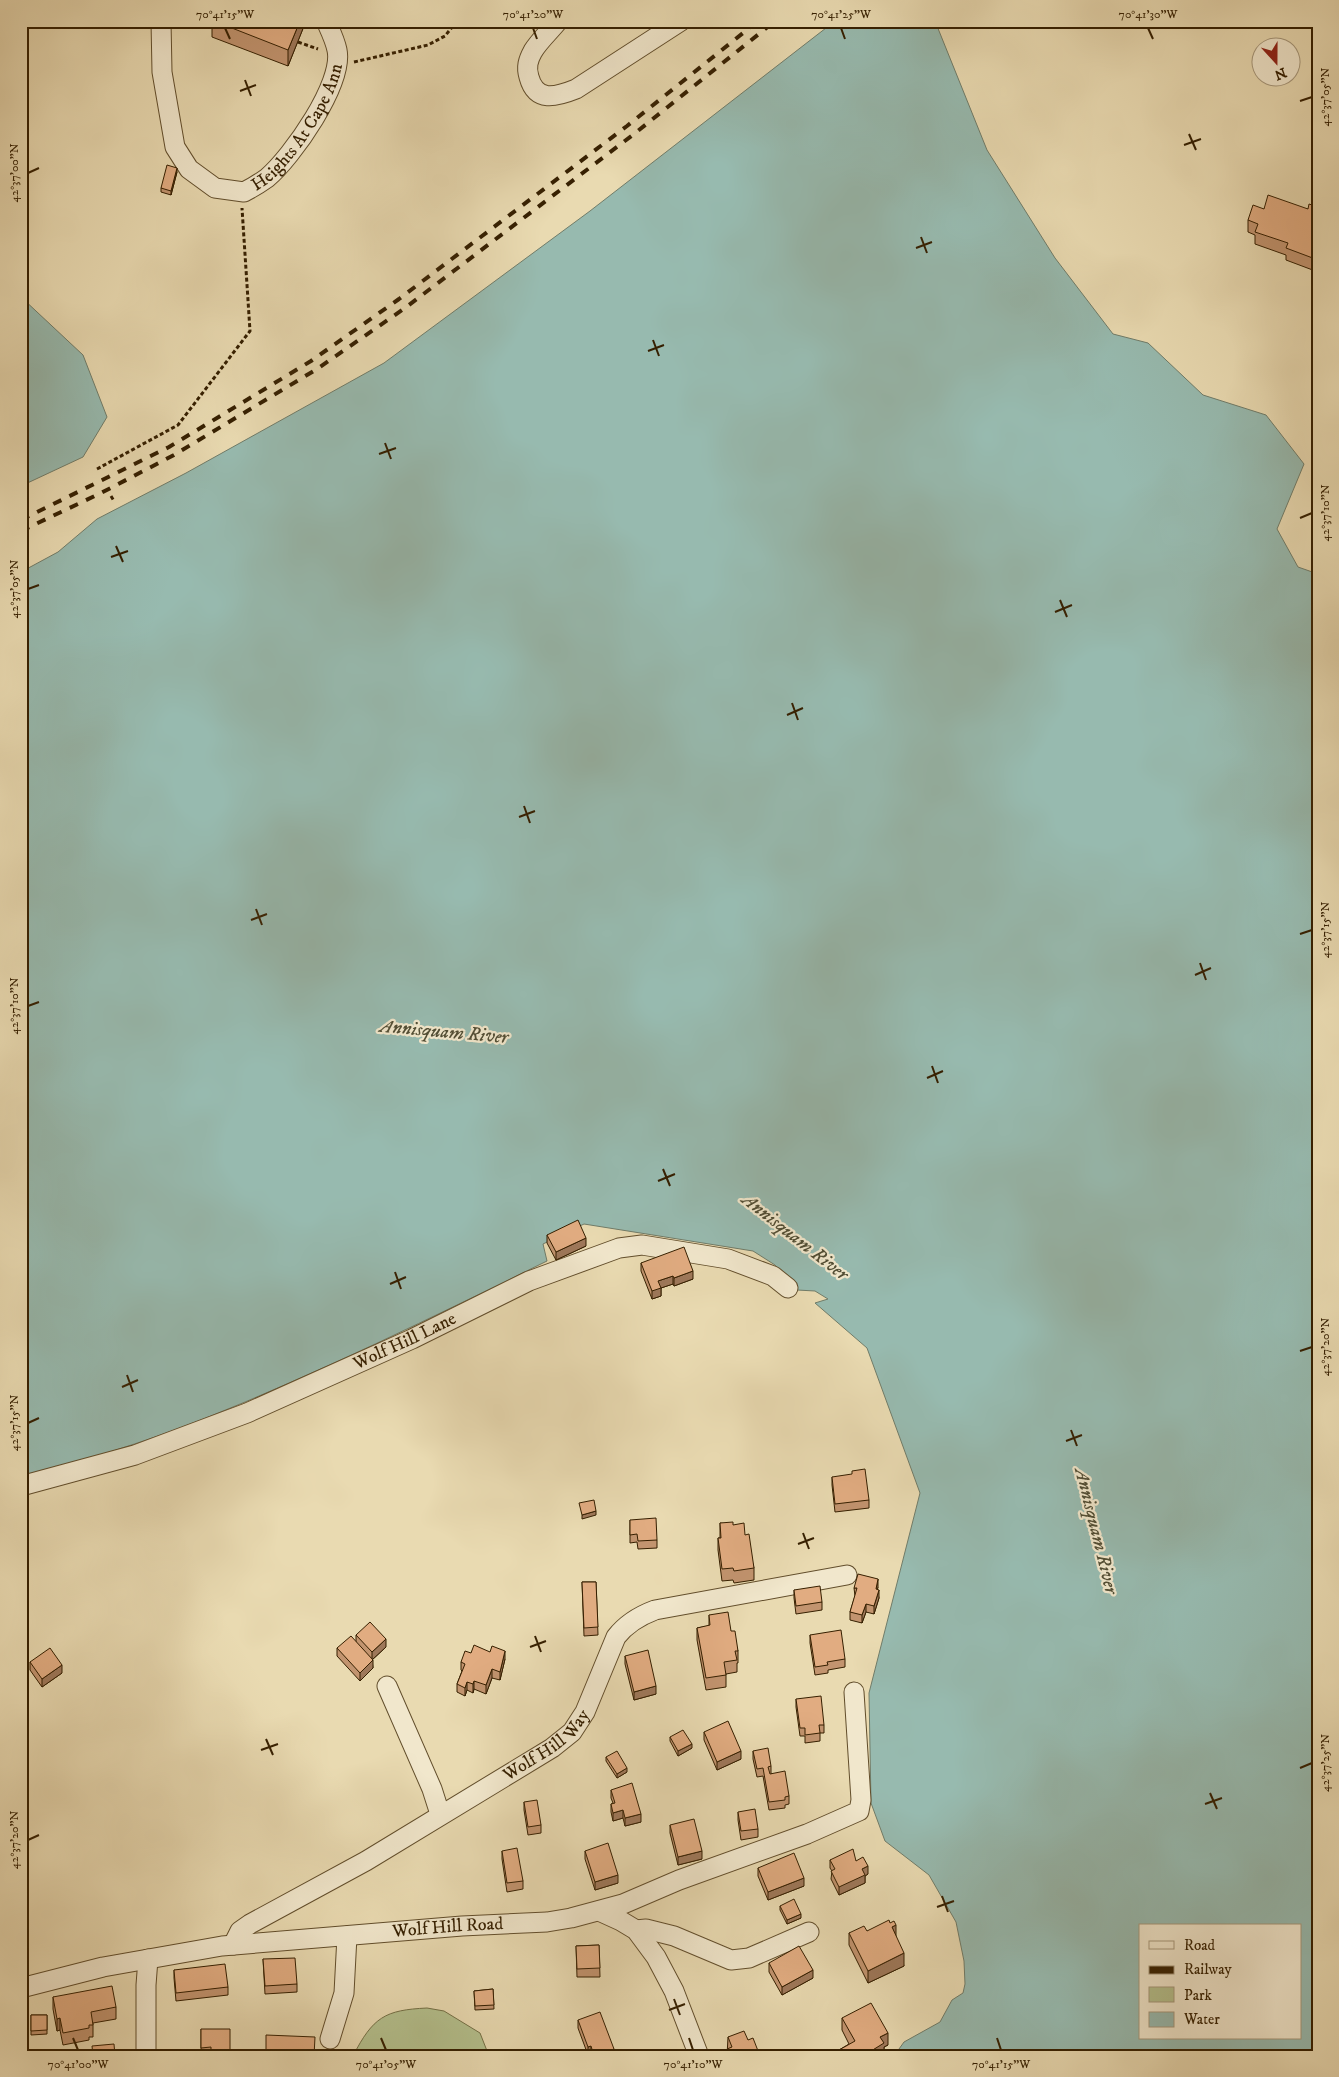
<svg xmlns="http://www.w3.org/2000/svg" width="1339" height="2077" viewBox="0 0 1339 2077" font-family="'IM FELL DW Pica',serif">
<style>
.green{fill:#b4c08d;stroke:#747046}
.water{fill:#97baaf;stroke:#707c69;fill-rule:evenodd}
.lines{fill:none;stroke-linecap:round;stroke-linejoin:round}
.minor-casing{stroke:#624e2c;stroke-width:21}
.path{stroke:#351f00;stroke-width:3;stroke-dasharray:4 2.5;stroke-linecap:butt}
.minor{stroke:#f1e7cc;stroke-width:19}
.rail{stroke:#351f00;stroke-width:4;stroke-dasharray:9 9;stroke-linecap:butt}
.wall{fill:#c2946f;stroke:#351f00}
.shaded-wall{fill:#9e785a;stroke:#351f00}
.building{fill:#e1ac81;stroke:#351f00}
.ticks{fill:none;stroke:#351f00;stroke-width:2}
.labels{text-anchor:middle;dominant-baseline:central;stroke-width:4.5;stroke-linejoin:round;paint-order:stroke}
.street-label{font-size:18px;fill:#351f00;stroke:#f1e7cc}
.water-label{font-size:19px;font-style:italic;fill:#524e35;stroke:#f1e7cc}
.neatline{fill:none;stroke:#351f00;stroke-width:2}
.ticks-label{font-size:12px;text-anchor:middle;fill:#351f00}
</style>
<rect width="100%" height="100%" fill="#e9dab1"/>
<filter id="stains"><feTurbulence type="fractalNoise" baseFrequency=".004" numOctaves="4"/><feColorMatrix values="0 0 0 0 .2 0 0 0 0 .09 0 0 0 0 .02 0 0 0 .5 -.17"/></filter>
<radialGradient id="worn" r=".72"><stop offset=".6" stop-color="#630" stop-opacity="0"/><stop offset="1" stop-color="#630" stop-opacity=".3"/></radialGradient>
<path class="green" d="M427 2008 444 2011 480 2033 489 2056H353C373 2017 385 2010 427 2008Z"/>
<path class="water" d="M835 21H935L987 150 1055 258 1113 334 1148 343 1203 395 1266 415 1304 464 1277 529 1298 567 1318 574V2056H894L904 2042 940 2022 952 2000 963 1993 965 1984 964 1961 956 1922 929 1875 885 1841 871 1803 869 1693 920 1493 867 1348 815 1303 828 1299 815 1291 797 1290 775 1265 753 1251 584 1224 543 1244 547 1261C433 1317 319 1373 201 1420 143 1443 81 1461 21 1479V572L58 552 97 519 186 473 384 363 590 211ZM1140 1926H1300V2038H1140Z
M21 297 83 355 107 417 83 457 21 486Z"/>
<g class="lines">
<defs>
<g id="minor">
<path id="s1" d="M161 21 162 72 175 147 189 169 215 188 244 192C252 188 260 183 267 178 292 157 344 83 337 50 335 40 330 30 326 21"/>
<path d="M558 21C550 31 539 41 533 51 528 60 526 67 529 77 536 103 556 97 576 89L681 21"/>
<path id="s2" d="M21 1486 135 1455 247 1413 412 1339 529 1281 619 1248 642 1245 728 1259 773 1276 788 1288"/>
<path d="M387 1686 432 1789 440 1814"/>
<path d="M599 1911 621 1921 636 1930 656 1957 674 1991 699 2056"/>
<path d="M636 1930 646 1929 674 1936 731 1960 749 1958 809 1932"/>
<path id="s3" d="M233 1945 240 1931 250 1924 366 1861 552 1748 572 1732 585 1712 616 1637C626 1624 639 1616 655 1610L847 1575"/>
<path id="s4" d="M21 1988 103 1967 222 1946 462 1926 547 1922 571 1918 623 1904 679 1880 807 1834 859 1811 861 1800 854 1692"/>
<path d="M330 2039 344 1993 347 1936"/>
<path d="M146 2056V1985L148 1959"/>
</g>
</defs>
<use href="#minor" class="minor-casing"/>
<path class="path" d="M298 42 318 49
M354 62 428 45 445 36 457 21
M97 469 178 425 250 331 242 208
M111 496 114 501"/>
<use href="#minor" class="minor"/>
<path class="rail" d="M21 520 169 447 311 361 399 299 627 126 758 21
M21 531 101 493 174 455 317 369 405 308 634 134 775 21"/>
</g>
<path class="wall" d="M212 21H306L288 66 212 37Z
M358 21H367L363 26Z
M177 172 171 195 161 192V188Z
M1318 207V272L1286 260V255L1255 244V235L1248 232V220L1264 209H1308Z
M547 1235 586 1246 556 1260 547 1243Z
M641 1263 693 1279 674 1286 673 1284 661 1288V1296L652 1299 641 1271Z
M832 1477 869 1500V1508L835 1512 832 1485Z
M630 1520 657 1540V1548L638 1549 637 1542 630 1543Z
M720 1523 733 1525 745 1535 754 1568V1580L734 1583 733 1580 722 1581 718 1550V1538H720Z
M582 1582H596L598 1635 584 1636Z
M878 1587 877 1590 879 1598 874 1614 866 1612 862 1623 850 1620V1612L855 1596 854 1588Z
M794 1590 822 1602V1610L796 1614 794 1598Z
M709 1615 731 1631 738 1651V1663H737V1672L726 1674V1687L706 1690 697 1640V1628L709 1626Z
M356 1635 386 1647 372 1660 373 1668 360 1681 337 1656V1648L356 1642Z
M810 1635 845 1659V1667L828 1670V1673L815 1675 810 1643Z
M471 1653 505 1659 500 1680 492 1678 486 1694 474 1689 473 1693 467 1690 465 1696 457 1692V1684L462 1671 461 1670V1662Z
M625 1656 656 1694 634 1700 625 1664Z
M30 1662 62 1673 42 1687 30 1670Z
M796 1699 824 1725V1733H820V1741L805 1743V1736H800L796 1707Z
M704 1732 741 1759 717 1770 704 1740Z
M670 1737 692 1748 678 1756 670 1741Z
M753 1751 771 1766V1773L789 1796V1804L785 1805V1808L769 1810 763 1776 757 1777 753 1759Z
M606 1757 627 1772 617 1778 606 1761Z
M611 1790 641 1822 625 1826 623 1818 613 1821 611 1812V1804L613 1803 611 1798Z
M524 1802 541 1825V1833L528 1835 524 1810Z
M738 1812 758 1829V1837L741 1840 738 1820Z
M670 1825 702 1859 678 1865 670 1833Z
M502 1851 523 1881V1889L507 1892 502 1859Z
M585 1851 618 1883 595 1890 585 1859Z
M830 1860 856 1861 868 1874 865 1876V1883L839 1895 831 1879 832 1871 830 1868Z
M758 1868 804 1886 768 1900 758 1876Z
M780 1906 801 1918 787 1924 780 1910Z
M867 1931 896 1937 904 1966 868 1983 849 1945V1933Z
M599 1945 600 1977H577L576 1946Z
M263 1959 297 1984V1992L265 1994Z
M769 1963 813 1978 782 1995 769 1972Z
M174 1970 228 1987V1995L176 2001 174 1978Z
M493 1989 494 2009 475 2010 474 1991Z
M53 1997 116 2007V2019L93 2023V2037H89V2040L63 2045 60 2030 57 2031 53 2009Z
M31 2015H47V2034L31 2035Z
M842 2018 888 2045 884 2047V2055H839V2050L849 2044 842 2030Z
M578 2020 614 2056H592L591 2054 588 2055 578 2028Z
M201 2029 230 2056H201Z
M728 2037 748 2040 760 2056H727Z"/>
<path class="shaded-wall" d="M300 21H306L288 66V50Z
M363 21H367L363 26Z
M177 168V172L171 195V191Z
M586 1238V1246L556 1260V1252Z
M693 1271V1279L674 1286V1278Z
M673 1276V1284L661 1288V1296L652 1299V1291L658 1281Z
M596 1511V1515L582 1519V1515Z
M878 1579V1587L876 1597V1589Z
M879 1590V1598L874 1614V1606Z
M866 1604V1612L862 1623V1615Z
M386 1639V1647L372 1660V1652Z
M505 1651V1659L500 1680V1672Z
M373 1660V1668L360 1681V1673Z
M62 1665V1673L42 1687V1679Z
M492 1669V1678L486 1694V1685Z
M474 1681V1689L473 1693V1684Z
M467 1682V1690L465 1696V1688Z
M656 1686V1694L634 1700V1692Z
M692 1744V1748L678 1756V1751Z
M741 1751V1759L717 1770V1762Z
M627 1768V1772L617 1778V1774Z
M623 1810V1818L613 1821V1813Z
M641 1814V1822L625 1826V1818Z
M702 1851V1859L678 1865V1857Z
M868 1866V1874L865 1876V1883L839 1895V1887L862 1869Z
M618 1875V1883L595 1890V1882Z
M804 1878V1886L768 1900V1892Z
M801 1914V1918L787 1924V1920Z
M896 1925V1937L892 1927Z
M904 1953V1966L868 1983V1971Z
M813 1970V1978L782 1995V1987Z
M60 2018V2030L57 2031V2019Z
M888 2033V2045L884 2047V2055L863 2056 880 2037Z
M591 2046V2054L588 2055V2047Z
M614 2049V2056H609V2051Z"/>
<path class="building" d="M214 21H300L288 50Z
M167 165 177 168 171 191 161 188Z
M1268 195 1308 209 1309 204 1318 207V260L1286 248 1288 243 1255 232 1258 224 1248 220 1253 205 1264 209Z
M578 1220 586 1238 556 1252 547 1235Z
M684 1247 693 1271 674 1278 673 1276 658 1281 661 1288 652 1291 641 1263Z
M865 1469 869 1500 835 1504 832 1477 852 1474V1471Z
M594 1500 596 1511 582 1515 579 1503Z
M656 1518 657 1540 638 1541 637 1534 630 1535V1520Z
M733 1522V1525L744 1523 745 1535 749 1534 754 1568 734 1571 733 1568 722 1569 718 1538H721L720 1523Z
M858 1574 878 1579 876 1589 879 1590 874 1606 866 1604 862 1615 850 1612 857 1588H854Z
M582 1582H596L598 1627 584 1628Z
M820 1586 822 1602 796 1606 794 1590Z
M728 1612 731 1631H735L738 1651H735L737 1660 724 1662 726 1675 706 1678 697 1628 710 1625 709 1615Z
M370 1622 386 1639 372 1652 356 1635Z
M841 1630 845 1659 827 1662 828 1665 815 1667 810 1635Z
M351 1636 373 1660 360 1673 337 1648Z
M474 1645 490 1652 492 1646 505 1651 500 1672 492 1669 486 1685 474 1681 473 1684 467 1682 465 1688 457 1684 465 1664 461 1662 465 1651 471 1653Z
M50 1648 62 1665 42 1679 30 1662Z
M648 1650 656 1686 634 1692 625 1656Z
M821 1696 824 1725H819L820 1733 805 1735V1728H800L796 1699Z
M728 1721 741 1751 717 1762 704 1732Z
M683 1730 692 1744 678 1751 670 1737Z
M768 1748 771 1766 768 1767 770 1774 785 1771 789 1796 785 1797V1800L769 1802 763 1768 757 1769 753 1751Z
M617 1751 627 1768 617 1774 606 1757Z
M632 1783 641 1814 625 1818 623 1810 613 1813 611 1804 615 1803 611 1790Z
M537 1800 541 1825 528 1827 524 1802Z
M755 1809 758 1829 741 1831 738 1812Z
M694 1819 702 1851 678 1857 670 1825Z
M608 1843 618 1875 595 1882 585 1851Z
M517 1848 523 1881 507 1883 502 1851Z
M853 1849 856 1861 863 1857 868 1866 862 1869 865 1875 839 1887 831 1871 835 1869 830 1860Z
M794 1853 804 1878 768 1892 758 1868Z
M794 1899 801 1914 787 1920 780 1906Z
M889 1920 890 1923 894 1921 896 1925 892 1927 904 1953 868 1971 849 1933 864 1926 867 1931Z
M599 1945 600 1968 577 1969 576 1946Z
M799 1946 813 1970 782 1987 769 1963Z
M295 1958 297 1984 265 1986 263 1959Z
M225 1964 228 1987 176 1993 174 1970Z
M112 1986 116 2007 91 2012 93 2025H89V2028L63 2033 60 2018 57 2019 53 1997Z
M493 1989 494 2005 475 2006 474 1991Z
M871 2003 888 2033 880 2037 884 2043 863 2056H838L841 2054 839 2050 855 2041 842 2018Z
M600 2012 614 2049 609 2051 611 2056H594L591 2046 588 2047 578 2020Z
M31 2015H47V2030L31 2031Z
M201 2029H230V2056H211V2047L201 2048Z
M744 2031 748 2040 753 2038 760 2056H730L727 2049 732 2047 728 2037Z
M266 2035 315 2037 314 2056H266Z
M114 2044 115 2056H93L92 2046Z"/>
<path class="ticks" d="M225 28 230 39M533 28 537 39M841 28 845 39M1148 28 1153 39M245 80 251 96M240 91 256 85M1300 101 1312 97M1189 134 1196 150M1184 145 1201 139M28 173 39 168M921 237 927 253M916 248 932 242M653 340 659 356M648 351 664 345M385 443 391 459M379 454 396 448M1300 518 1312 513M116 546 123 562M111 557 128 551M28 589 39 585M1060 600 1067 617M1055 612 1072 605M792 703 798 720M787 715 803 708M524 806 530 823M519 817 535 811M256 909 262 925M251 920 267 914M1300 934 1312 930M1200 963 1206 980M1195 975 1211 968M28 1006 39 1002M932 1066 938 1083M927 1078 943 1071M663 1169 670 1186M658 1181 675 1174M395 1272 401 1289M390 1284 406 1277M1300 1351 1312 1347M127 1375 133 1392M122 1387 138 1380M28 1423 39 1418M1071 1430 1077 1446M1066 1441 1082 1435M803 1533 809 1549M798 1544 814 1538M535 1636 541 1652M530 1647 546 1641M266 1739 273 1755M261 1750 278 1744M1300 1768 1312 1763M1210 1793 1217 1809M1205 1804 1222 1798M28 1840 39 1835M942 1896 948 1912M937 1907 954 1901M674 1999 680 2015M669 2010 685 2004M73 2038 78 2050M381 2038 386 2050M689 2038 693 2050M997 2038 1001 2050"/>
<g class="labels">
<g class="street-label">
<text stroke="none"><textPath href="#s1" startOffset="301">Heights At Cape Ann</textPath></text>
<text stroke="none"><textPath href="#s2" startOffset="411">Wolf Hill Lane</textPath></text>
<text stroke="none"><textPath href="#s3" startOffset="375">Wolf Hill Way</textPath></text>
<text stroke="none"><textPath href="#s4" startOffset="432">Wolf Hill Road</textPath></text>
</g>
<g class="water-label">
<text transform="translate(444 1032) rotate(5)">Annisquam River</text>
<text transform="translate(795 1237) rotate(38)">Annisquam River</text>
<text transform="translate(1096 1531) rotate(76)">Annisquam River</text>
</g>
</g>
<rect width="1339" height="2077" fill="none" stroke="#e9dab1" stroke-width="55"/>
<rect x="1139" y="1924" width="162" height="115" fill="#f1e7cc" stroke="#a6977a"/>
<rect x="1149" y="1941" width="25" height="8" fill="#f1e7cc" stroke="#a6977a"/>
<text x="1184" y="1950" font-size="15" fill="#351f00">Road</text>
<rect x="1149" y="1966" width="25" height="8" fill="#351f00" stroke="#a6977a"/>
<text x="1184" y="1974" font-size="15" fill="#351f00">Railway</text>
<rect x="1149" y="1987" width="25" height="15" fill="#b4c08d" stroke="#a6977a"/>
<text x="1184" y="2000" font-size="15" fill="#351f00">Park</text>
<rect x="1149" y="2012" width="25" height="15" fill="#97baaf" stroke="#a6977a"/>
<text x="1184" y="2024" font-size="15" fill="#351f00">Water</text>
<g transform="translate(1276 62) rotate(159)"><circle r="24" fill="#f1e7cc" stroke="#a6977a"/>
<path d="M0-4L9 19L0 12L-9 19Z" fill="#8f2418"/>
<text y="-8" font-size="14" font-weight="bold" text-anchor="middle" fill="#351f00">N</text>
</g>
<rect x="28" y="28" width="1284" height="2022" class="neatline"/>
<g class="ticks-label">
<text x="225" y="18">70°41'15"W</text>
<text x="533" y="18">70°41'20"W</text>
<text x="841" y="18">70°41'25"W</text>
<text x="1148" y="18">70°41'30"W</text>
<text transform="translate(1325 97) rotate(-90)" y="4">42°37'05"N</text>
<text transform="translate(14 173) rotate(-90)" y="4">42°37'00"N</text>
<text transform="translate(1325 513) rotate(-90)" y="4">42°37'10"N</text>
<text transform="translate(14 589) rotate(-90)" y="4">42°37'05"N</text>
<text transform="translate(1325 930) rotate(-90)" y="4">42°37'15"N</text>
<text transform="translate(14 1006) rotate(-90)" y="4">42°37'10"N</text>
<text transform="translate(1325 1347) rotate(-90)" y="4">42°37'20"N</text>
<text transform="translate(14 1423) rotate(-90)" y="4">42°37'15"N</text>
<text transform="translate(1325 1763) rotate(-90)" y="4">42°37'25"N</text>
<text transform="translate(14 1840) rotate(-90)" y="4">42°37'20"N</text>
<text x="78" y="2068">70°41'00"W</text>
<text x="386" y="2068">70°41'05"W</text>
<text x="693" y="2068">70°41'10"W</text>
<text x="1001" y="2068">70°41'15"W</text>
</g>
<rect width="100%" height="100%" filter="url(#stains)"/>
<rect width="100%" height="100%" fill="url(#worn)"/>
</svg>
